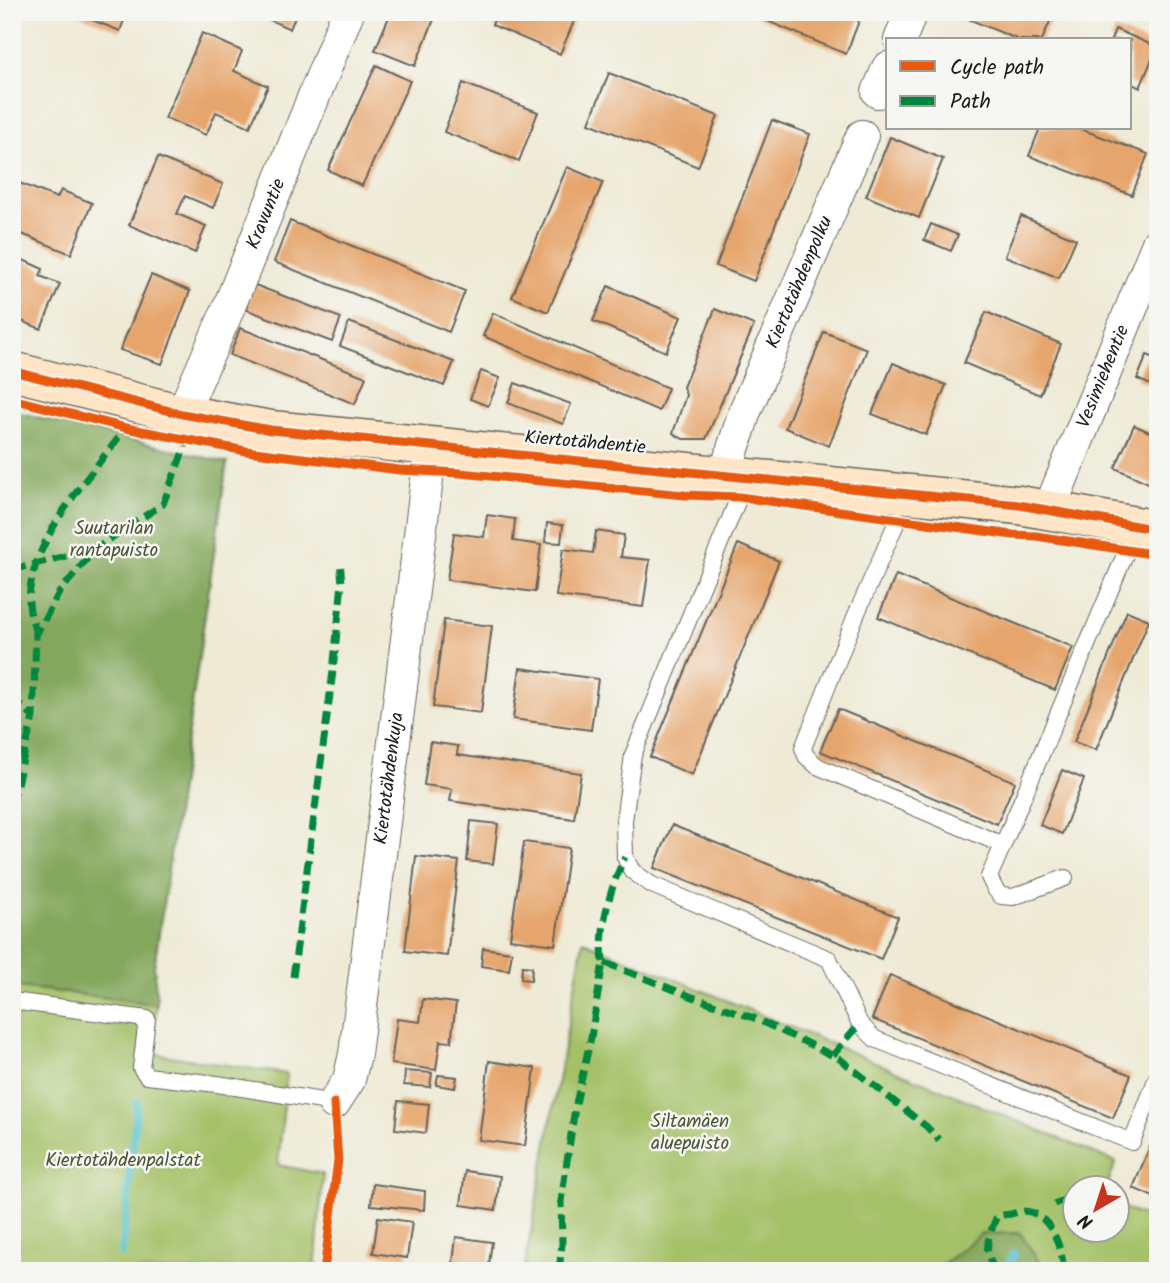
<svg xmlns="http://www.w3.org/2000/svg" width="1170" height="1283" viewBox="0 0 1170 1283" font-family="Kalam,sans-serif">
<style>
.green{fill:#a4c168;stroke:#606e42;stroke-width:2}
.forest{fill:#83a75c;stroke:#50623c;stroke-width:2}
.lines{fill:none;stroke-linecap:round;stroke-linejoin:round}
.stream{stroke:#54c2c9;stroke-width:8}
.building{fill:#e6a56c}
.lane-casing{stroke:#66645d;stroke-width:18}
.street-casing{stroke:#66645d;stroke-width:34}
.secondary-casing{stroke:#66645d;stroke-width:41}
.lane{stroke:#fff;stroke-width:16}
.street{stroke:#fff;stroke-width:32}
.secondary{stroke:#fde5c5;stroke-width:38}
.quiet{stroke:#00873e;stroke-width:7;stroke-dasharray:14 7;stroke-linecap:butt}
.cycleway-casing{stroke:#f6f6f2;stroke-width:13}
.cycleway{stroke:#e8590c;stroke-width:9}
.labels{text-anchor:middle;dominant-baseline:central;stroke-width:5;stroke-linejoin:round;paint-order:stroke}
.street-label{font-size:19px;fill:#1c1c1c;stroke:#f6f6f2}
.park-label{font-size:19px;fill:#4c5637;stroke:#f6f6f2}
</style>
<rect width="100%" height="100%" fill="#f6f6f2"/>
<filter id="ink" filterUnits="userSpaceOnUse"><feTurbulence type="fractalNoise" baseFrequency=".0143" numOctaves="2"/><feDisplacementMap in="SourceGraphic" scale="14" xChannelSelector="R" yChannelSelector="G"/><feConvolveMatrix kernelMatrix="1 2 1 2 8 2 1 2 1" color-interpolation-filters="sRGB"/></filter>
<filter id="wash" filterUnits="userSpaceOnUse"><feTurbulence type="fractalNoise" baseFrequency=".00686" numOctaves="4" result="noise"/><feDisplacementMap in="SourceGraphic" scale="28" xChannelSelector="R" yChannelSelector="G"/><feGaussianBlur stdDeviation="1.57" result="paint"/><feColorMatrix in="noise" values="0 0 0 0 0 0 0 0 0 0 0 0 0 0 0 0 0 1.4 0 .05"/><feComposite in="paint" operator="in"/></filter>
<g filter="url(#wash)">
<rect width="100%" height="100%" fill="#eeead5"/>
<path class="green" d="M12 411 227 463 154 967 157 1004 150 1053 287 1074 278 1165 323 1174 315 1271H12Z
M583 941 1116 1162 1106 1188H1076V1230H1118V1206L1158 1222V1271H524Z"/>
<path class="forest" d="M12 411 227 463 154 967 157 1004 12 986Z
M1020 1233 1041 1265 1040 1271H940L942 1265 981 1234Z"/>
<g class="lines">
<path class="stream" d="M122 1253 137 1102
M1006 1271 1014 1254"/>
</g>
<g id="blocks">
<path class="building" d="M72 12H127L120 31Z
M252 12H297L290 29Z
M391 12H437L415 66 375 50Z
M497 12H578L560 54 492 25Z
M746 12H851L861 16 846 54Z
M968 12H1054L1042 40H1019L966 18Z
M1115 29 1157 47 1140 88 1130 83V40H1111Z
M202 33 242 51 234 71 268 86 250 127 216 112 206 135 165 118Z
M376 65 410 81 362 186 328 170Z
M609 73 718 116 698 167 589 123Z
M463 83 538 112 519 161 444 132Z
M772 120 810 134 754 281 716 266Z
M1040 128H1078L1148 154 1132 195 1029 156Z
M890 137 943 159 919 218 866 196Z
M158 157 223 184 213 208 185 196 177 214 206 226 195 253 129 225Z
M567 167 603 182 548 312 512 297Z
M12 180 57 198 61 190 92 203 71 254 12 230Z
M1021 216 1076 239 1059 278 1005 256Z
M290 221 465 291 449 332 274 262Z
M931 224 958 235 951 251 924 240Z
M12 255 43 269 40 276 60 284 41 329 12 317Z
M151 275 190 291 162 364 120 350Z
M255 285 341 318 332 342 245 309Z
M608 286 681 317 666 352 593 321Z
M715 309 754 325 706 439H683L673 433 686 395 683 387Z
M986 312 1061 344 1040 395 964 363Z
M493 313 668 388 659 411 483 336Z
M349 322 454 362 444 386 340 346Z
M240 328 366 377 355 404 230 355Z
M824 332 867 349 829 446 785 428Z
M1147 355 1158 359V388L1137 379Z
M893 363 946 385 926 435 872 414Z
M481 371 500 378 488 406 470 399Z
M515 383 571 404 563 424 508 403Z
M1134 425 1158 436V480L1155 486 1115 468Z
M487 515 515 519 513 541 541 545 535 592 447 580 454 533 484 537Z
M547 523 563 525 561 543 545 542Z
M596 531 624 535 621 557 650 560 643 607 556 596 563 549 593 553Z
M738 544 779 561 692 775 650 757Z
M896 575 1073 647 1055 690 878 617Z
M1127 611 1149 620 1096 750 1074 742Z
M444 620 492 626 481 713 433 707Z
M520 668 598 679 591 730 513 719Z
M838 709 1015 782 997 824 820 751Z
M430 742 458 746 457 755 581 773 574 819 450 801 452 789 424 785Z
M1062 770 1084 779 1062 834 1040 825Z
M471 821 498 824 493 864 467 861Z
M672 825 898 917 881 959 654 868Z
M524 842 569 848 555 945 510 939Z
M416 856 459 861 447 956 405 951Z
M483 948 512 952 509 970 481 966Z
M522 966 532 967 531 980 521 979Z
M890 975 1131 1075 1113 1118 872 1019Z
M423 999 456 1003 451 1042 440 1041 436 1070 391 1064 397 1019 420 1022Z
M489 1061 535 1068 525 1146 479 1140Z
M405 1071 432 1073 430 1087 404 1085Z
M438 1075 457 1077 455 1088 436 1085Z
M398 1101 429 1104 426 1133 395 1129Z
M1150 1146 1158 1150V1199L1133 1188Z
M465 1171 500 1176 496 1210 461 1205Z
M373 1184 425 1191 424 1210 371 1205Z
M378 1217 412 1222 407 1258 373 1253Z
M456 1237 492 1242 488 1271H452Z"/>
</g>
</g>
<g filter="url(#ink)">
<use href="#blocks" fill-opacity="0" stroke="#66645d" stroke-width="2"/>
<g class="lines">
<defs>
<path id="lane" d="M739 497 633 755 624 821 625 857 632 871 652 885 829 959 860 1024 875 1039 1132 1142 1158 1075
M898 519 856 615 803 748 806 756 817 766 1003 845 1127 550
M1003 845 989 877 995 889 1001 896 1013 897 1065 878
M12 1001 147 1019 141 1068 147 1076 217 1084 334 1103"/>
<g id="street">
<path d="M900 40 911 12"/>
<path d="M878 92 888 68"/>
<path id="s1" d="M182 414 226 314 348 12"/>
<path id="s2" d="M725 474 745 411 862 136"/>
<path id="s3" d="M1049 510 1158 243"/>
<path id="s4" d="M334 1103 349 1080 355 1054 431 447"/>
</g>
<path id="secondary" d="M12 371 182 414 271 430 1019 505 1158 530"/>
</defs>
<use href="#lane" class="lane-casing"/>
<use href="#street" class="street-casing"/>
<use href="#secondary" class="secondary-casing"/>
<use href="#lane" class="lane"/>
<use href="#street" class="street"/>
<use href="#secondary" class="secondary"/>
<path class="quiet" d="M12 570 96 548
M36 635C34 624 28 610 29 599 32 537 90 476 126 428
M12 698 33 717
M12 805 33 717 36 635 59 593 96 548 163 504 187 441
M603 962C599 927 610 888 625 857
M293 977 333 671 342 583 340 561
M833 1055 860 1024
M1054 1204 1076 1195
M559 1271 562 1244 561 1201 575 1108 591 1037 603 962 690 996 754 1018 840 1059 927 1127 939 1140
M995 1271C983 1249 987 1241 996 1218 1001 1214 1005 1215 1011 1214 1015 1213 1018 1211 1022 1211 1048 1210 1060 1243 1063 1263"/>
<defs>
<path id="cycleway" d="M12 371 182 414 271 430 1019 505 1158 530
M12 399 126 428 246 451 399 470 460 473 684 495 739 497 1013 535 1036 536 1158 555
M324 1271 338 1160 334 1103"/>
</defs>
<use href="#cycleway" class="cycleway-casing"/>
<use href="#cycleway" class="cycleway"/>
</g>
</g>
<g class="labels">
<g class="street-label">
<text stroke="none"><textPath href="#s1" startOffset="217">Kravuntie</textPath></text>
<text stroke="none"><textPath href="#s2" startOffset="206">Kiertotähdenpolku</textPath></text>
<text stroke="none"><textPath href="#s3" startOffset="144">Vesimiehentie</textPath></text>
<text transform="translate(585 443) rotate(5)">Kiertotähdentie</text>
<text stroke="none"><textPath href="#s4" startOffset="332">Kiertotähdenkuja</textPath></text>
</g>
<g class="park-label">
<text x="114" y="529">Suutarilan<tspan x="114" dy="22">rantapuisto</tspan></text>
<text x="690" y="1122">Siltamäen<tspan x="690" dy="22">aluepuisto</tspan></text>
<text x="123" y="1161">Kiertotähdenpalstat</text>
</g>
</g>
<rect width="1170" height="1283" fill="none" stroke="#f6f6f2" stroke-width="42"/>
<rect x="886" y="38" width="245" height="91" fill="#f6f6f2" stroke="#9f9f9c" stroke-width="2"/>
<rect x="900" y="61" width="35" height="10" fill="#e8590c" stroke="#9f9f9c" stroke-width="2"/>
<text x="950" y="74" font-size="21" fill="#1c1c1c">Cycle path</text>
<rect x="900" y="96" width="35" height="10" fill="#00873e" stroke="#9f9f9c" stroke-width="2"/>
<text x="950" y="108" font-size="21" fill="#1c1c1c">Path</text>
<g transform="translate(1096 1209) rotate(219)"><circle r="33" fill="#f6f6f2" stroke="#9f9f9c" stroke-width="2"/>
<path d="M0-5L12 26L0 18L-12 26Z" fill="#c8321e"/>
<text y="-10" font-size="19" font-weight="bold" text-anchor="middle" fill="#1c1c1c">N</text>
</g>
</svg>
